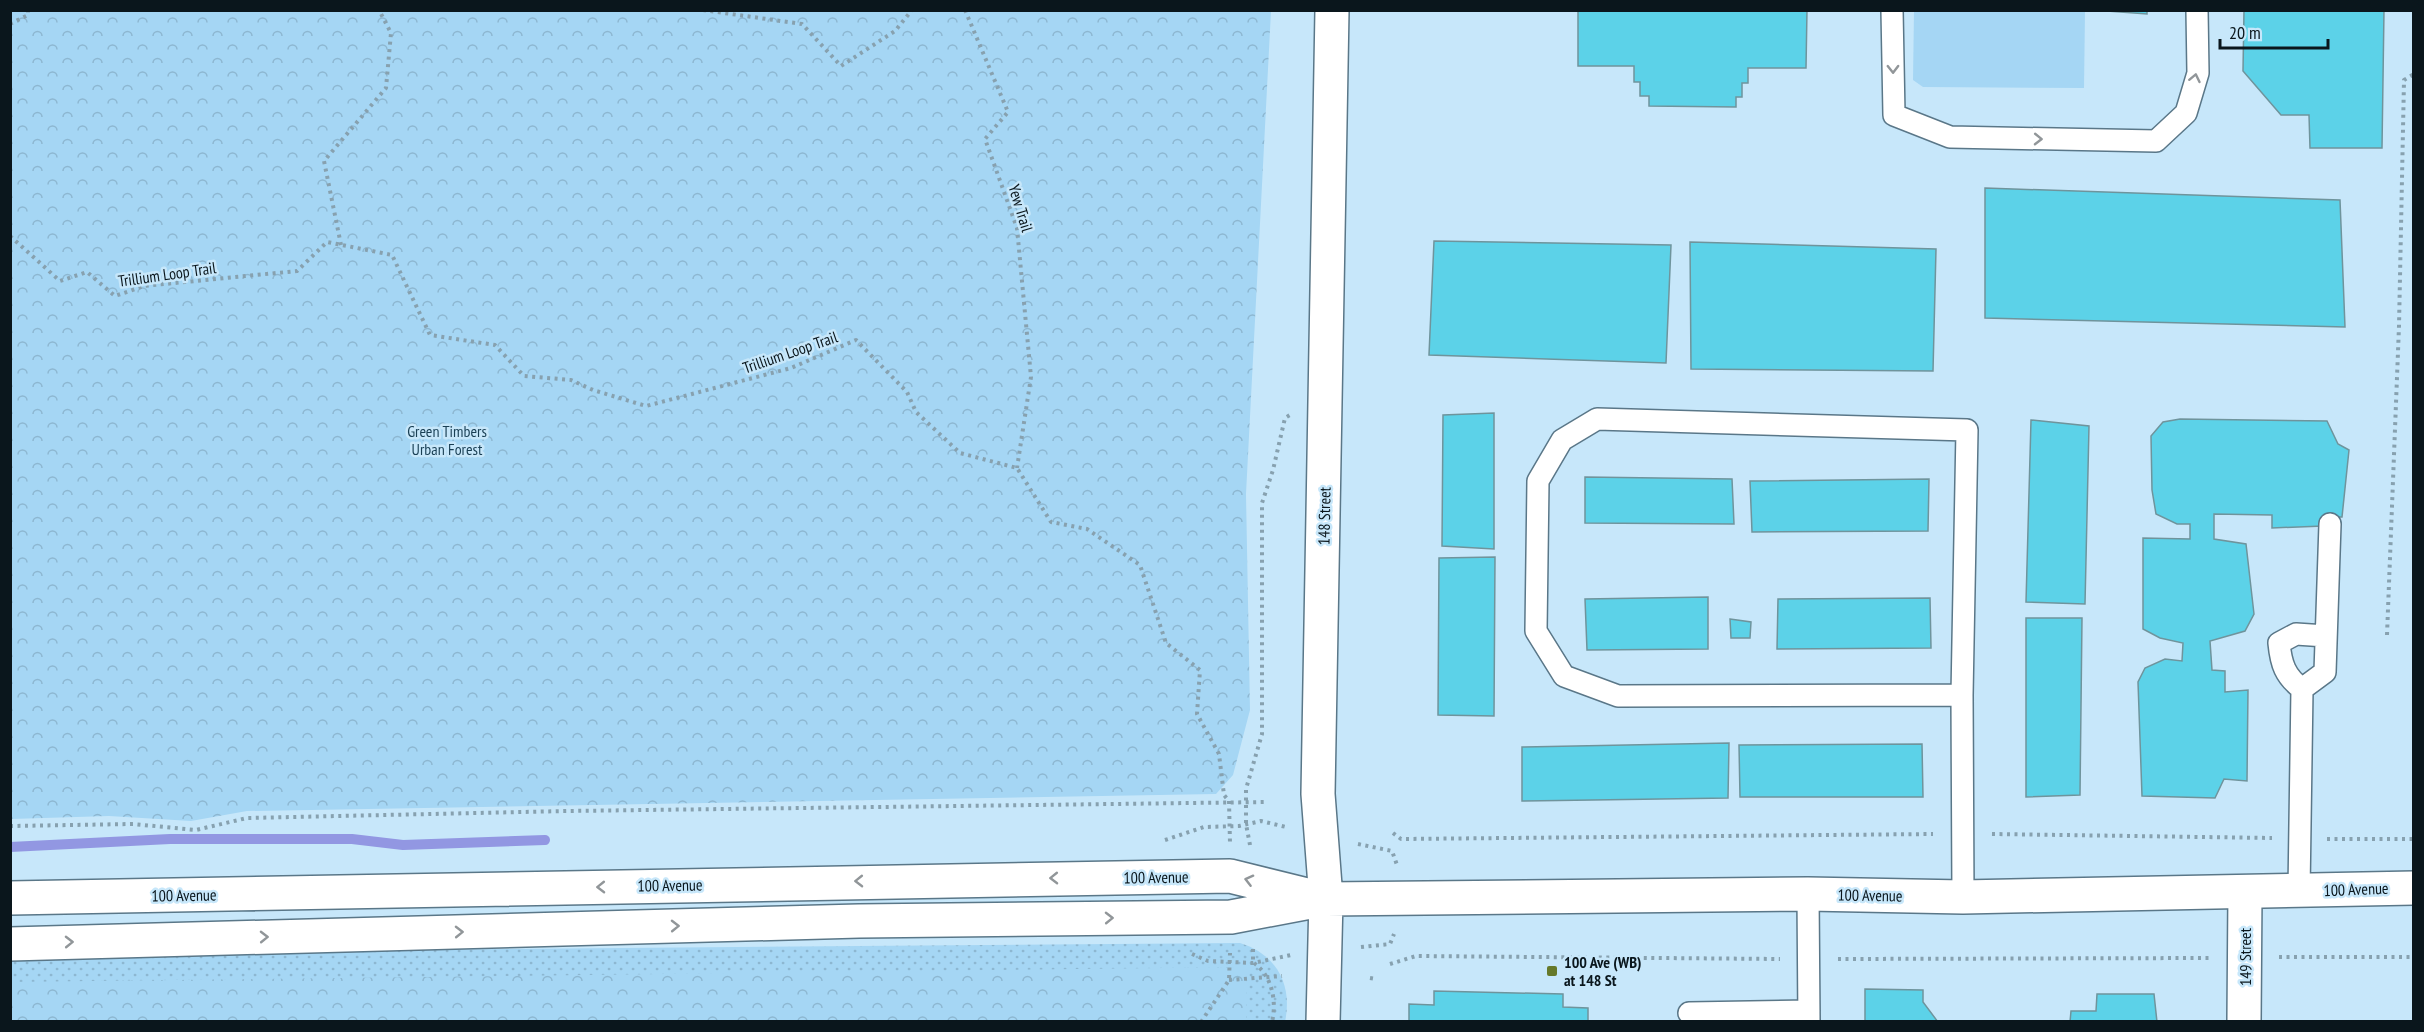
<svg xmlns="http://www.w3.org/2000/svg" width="2424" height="1032" viewBox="0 0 2424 1032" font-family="'PT Sans Narrow',sans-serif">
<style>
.grass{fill:url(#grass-dots)}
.forest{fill:url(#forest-crowns)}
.garden{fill:#a5d6f4}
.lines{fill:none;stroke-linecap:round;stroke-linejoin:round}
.stream{stroke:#9297e2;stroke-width:10}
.building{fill:#5cd2e8;stroke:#6f949c;stroke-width:1.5}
.service-casing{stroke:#5a7788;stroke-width:24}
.minor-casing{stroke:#5a7788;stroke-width:36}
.secondary-casing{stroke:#5a7788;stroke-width:36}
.path{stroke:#87a1af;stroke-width:4;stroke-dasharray:3 4.5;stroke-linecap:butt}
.service{stroke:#fff;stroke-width:21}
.minor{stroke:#fff;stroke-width:33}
.secondary{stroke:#fff;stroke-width:33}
.oneway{stroke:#919699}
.poi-dot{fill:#65792a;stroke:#c7e7fa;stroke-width:2}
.labels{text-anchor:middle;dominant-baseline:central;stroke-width:5;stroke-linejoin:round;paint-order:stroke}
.street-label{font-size:16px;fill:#0a161c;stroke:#c7e7fa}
.park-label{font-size:16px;fill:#193f54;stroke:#c7e7fa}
.poi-label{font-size:16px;font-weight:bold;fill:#0a161c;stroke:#c7e7fa;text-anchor:start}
</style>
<defs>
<pattern id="grass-dots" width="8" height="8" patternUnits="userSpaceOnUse" patternTransform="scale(1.5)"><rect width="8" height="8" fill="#a5d6f4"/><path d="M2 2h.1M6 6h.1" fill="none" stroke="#8db7d1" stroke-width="1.8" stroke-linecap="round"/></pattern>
<pattern id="forest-crowns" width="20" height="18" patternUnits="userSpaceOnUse" patternTransform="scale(1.5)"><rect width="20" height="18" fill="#a5d6f4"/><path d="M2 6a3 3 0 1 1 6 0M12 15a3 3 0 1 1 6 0" fill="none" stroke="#8db7d1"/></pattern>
</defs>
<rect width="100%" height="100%" fill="#c7e7fa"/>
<path class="grass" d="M1240 943C1276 954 1293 984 1285 1022H11L10 957 248 951Z"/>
<path class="forest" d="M10 11H1271L1246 494 1250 710 1233 775 1216 794 247 811 191 821 109 816 11 819Z
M1247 967 1246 1022 10 1021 11 982Z"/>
<path class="garden" d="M1914 11H2085L2084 88 1923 87 1913 80Z"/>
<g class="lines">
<path class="stream" d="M10 847 170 839H352L403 845 545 840"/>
</g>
<path class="building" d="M1578 10H1807L1806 68H1748V83H1742V97H1736V107L1649 106V96H1640V82H1634V66H1578Z
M2093 10H2147V14Z
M2244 10H2384L2382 148H2310L2309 115H2281L2243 71Z
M1985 188 2340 200 2345 327 1985 318Z
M1434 241 1671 245 1666 363 1429 355Z
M1690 242 1936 249 1933 371 1691 369Z
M1494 413V549L1442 546 1443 415Z
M2180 419 2327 421 2338 444 2349 450 2342 517H2324L2323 526 2272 528V515L2214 514V539L2246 544 2254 614 2245 631 2210 641 2212 670 2225 671V692L2248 690 2247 781 2224 779 2215 798 2142 796 2138 682 2145 668 2165 659 2182 661 2183 643 2160 638 2143 629V538L2190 539V524H2177L2156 514 2152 490 2151 436 2163 422Z
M2031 420 2089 426 2085 604 2026 602Z
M1585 477 1732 479 1734 524 1585 523Z
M1929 479 1928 531 1752 532 1750 481Z
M1495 557 1494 716 1438 715 1439 558Z
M1708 597V649L1587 650 1585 599Z
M1930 598 1931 648 1777 649 1778 599Z
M2026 618H2082L2080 795 2026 797Z
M1730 619 1751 622 1750 638H1731Z
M1729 743 1728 798 1522 801V747Z
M1922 744 1923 797H1740L1739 745Z
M1865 989 1923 990V1002L1938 1022H1865Z
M1434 991 1563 994V1007L1588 1008V1022H1409V1004L1434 1005Z
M2097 994H2154L2157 1022H2070L2071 1011H2096Z"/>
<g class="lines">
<defs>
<path id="service" d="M1892 10 1894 115 1950 137 2156 141 2186 113 2198 73 2197 10
M1597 419 1967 430 1962 695 1618 696 1564 676 1536 631 1538 481 1562 440Z
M2302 689C2285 676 2281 664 2279 643L2296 634 2326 636
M1962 695 1963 897
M2299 891 2302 689 2325 672 2330 524
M1808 894 1809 1022
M1689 1013 1809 1011"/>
<path id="minor" d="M2244 1022 2245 892"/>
<path id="secondary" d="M10 898 1230 876 1315 897
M10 944 859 921 1231 917 1326 899 1808 894 1963 897 2414 888
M1323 1022 1326 899 1318 794 1332 10"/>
</defs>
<use href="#service" class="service-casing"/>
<use href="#minor" class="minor-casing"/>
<use href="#secondary" class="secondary-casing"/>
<path class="path" d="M703 10 802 24 841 66 895 31 912 10
M965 10 1008 112 985 139 1017 228 1031 377 1017 468
M10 24 28 15V10
M10 236 60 281 87 272 115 296 144 286 297 271 327 242 392 255 430 335 495 345 524 376 571 380 593 390 646 406 791 368 856 340 907 392 916 412 960 453 1017 468 1051 522 1087 529 1140 565 1166 643 1200 670 1197 714 1219 754 1224 795 1229 801
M341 245 324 161 386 88 391 33 379 10
M2387 635 2399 326 2404 80 2414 74
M1229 801 1230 843
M10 826 133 824 196 830 247 818 568 811 1268 802
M1393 833 1401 839 1933 834
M1992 834 2272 838
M2327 839H2414
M1165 840 1204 827 1239 826 1261 821 1286 827
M1358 844 1392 851 1397 865
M1250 845 1246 824V789L1262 734V503L1273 470 1285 418 1290 415
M1361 947 1390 944 1394 934
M1253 949V963
M1192 954 1208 961 1253 963 1291 955
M2279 957H2414
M1838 959 2209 958
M1254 963C1272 976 1277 1001 1272 1022
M1390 964 1416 956 1780 959
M1370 978 1376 979
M1229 980 1282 976
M1201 1022 1229 980 1230 953"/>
<use href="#service" class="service"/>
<use href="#minor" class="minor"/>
<use href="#secondary" class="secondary"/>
</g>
<defs><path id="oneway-chevron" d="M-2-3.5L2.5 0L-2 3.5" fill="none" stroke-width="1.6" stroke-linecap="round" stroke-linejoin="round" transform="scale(1.5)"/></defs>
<g class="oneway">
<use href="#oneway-chevron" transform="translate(1893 69) rotate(89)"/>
<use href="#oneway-chevron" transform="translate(2195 78) rotate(-78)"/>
<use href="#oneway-chevron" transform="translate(2038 139) rotate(1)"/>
<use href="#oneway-chevron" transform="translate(1054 878) rotate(179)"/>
<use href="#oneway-chevron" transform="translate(1249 880) rotate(-166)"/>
<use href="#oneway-chevron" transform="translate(859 881) rotate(179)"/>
<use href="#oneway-chevron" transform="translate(601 887) rotate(179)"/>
<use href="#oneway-chevron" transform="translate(1109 918) rotate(-1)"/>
<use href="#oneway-chevron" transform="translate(675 926) rotate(-1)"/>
<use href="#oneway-chevron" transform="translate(459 932) rotate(-1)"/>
<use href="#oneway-chevron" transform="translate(264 937) rotate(-1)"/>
<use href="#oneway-chevron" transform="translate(69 942) rotate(-1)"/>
</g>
<rect class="poi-dot" x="1546" y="965" width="12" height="12" rx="3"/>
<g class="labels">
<g class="street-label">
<text transform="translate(1021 208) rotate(73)">Yew Trail</text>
<text transform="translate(167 274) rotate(-8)">Trillium Loop Trail</text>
<text transform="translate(790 352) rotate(-19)">Trillium Loop Trail</text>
<text transform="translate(1324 516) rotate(-89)">148 Street</text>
<text transform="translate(1156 877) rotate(-1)">100 Avenue</text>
<text transform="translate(670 885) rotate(-1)">100 Avenue</text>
<text transform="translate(2356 889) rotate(-2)">100 Avenue</text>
<text transform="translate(184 895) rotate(-1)">100 Avenue</text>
<text transform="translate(1870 895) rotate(1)">100 Avenue</text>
<text transform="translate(2245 957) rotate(-90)">149 Street</text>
</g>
<g class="park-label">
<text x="447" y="431">Green Timbers<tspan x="447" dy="18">Urban Forest</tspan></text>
</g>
<g class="poi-label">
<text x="1564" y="962">100 Ave (WB)<tspan x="1564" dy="18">at 148 St</tspan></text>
</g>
</g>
<rect width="2424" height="1032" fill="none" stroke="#0a161c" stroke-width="24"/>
<path d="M2220 39v9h108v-9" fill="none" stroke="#0a161c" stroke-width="3"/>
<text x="2229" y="39" font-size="18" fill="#0a161c" stroke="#c7e7fa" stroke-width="4.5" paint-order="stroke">20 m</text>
</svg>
